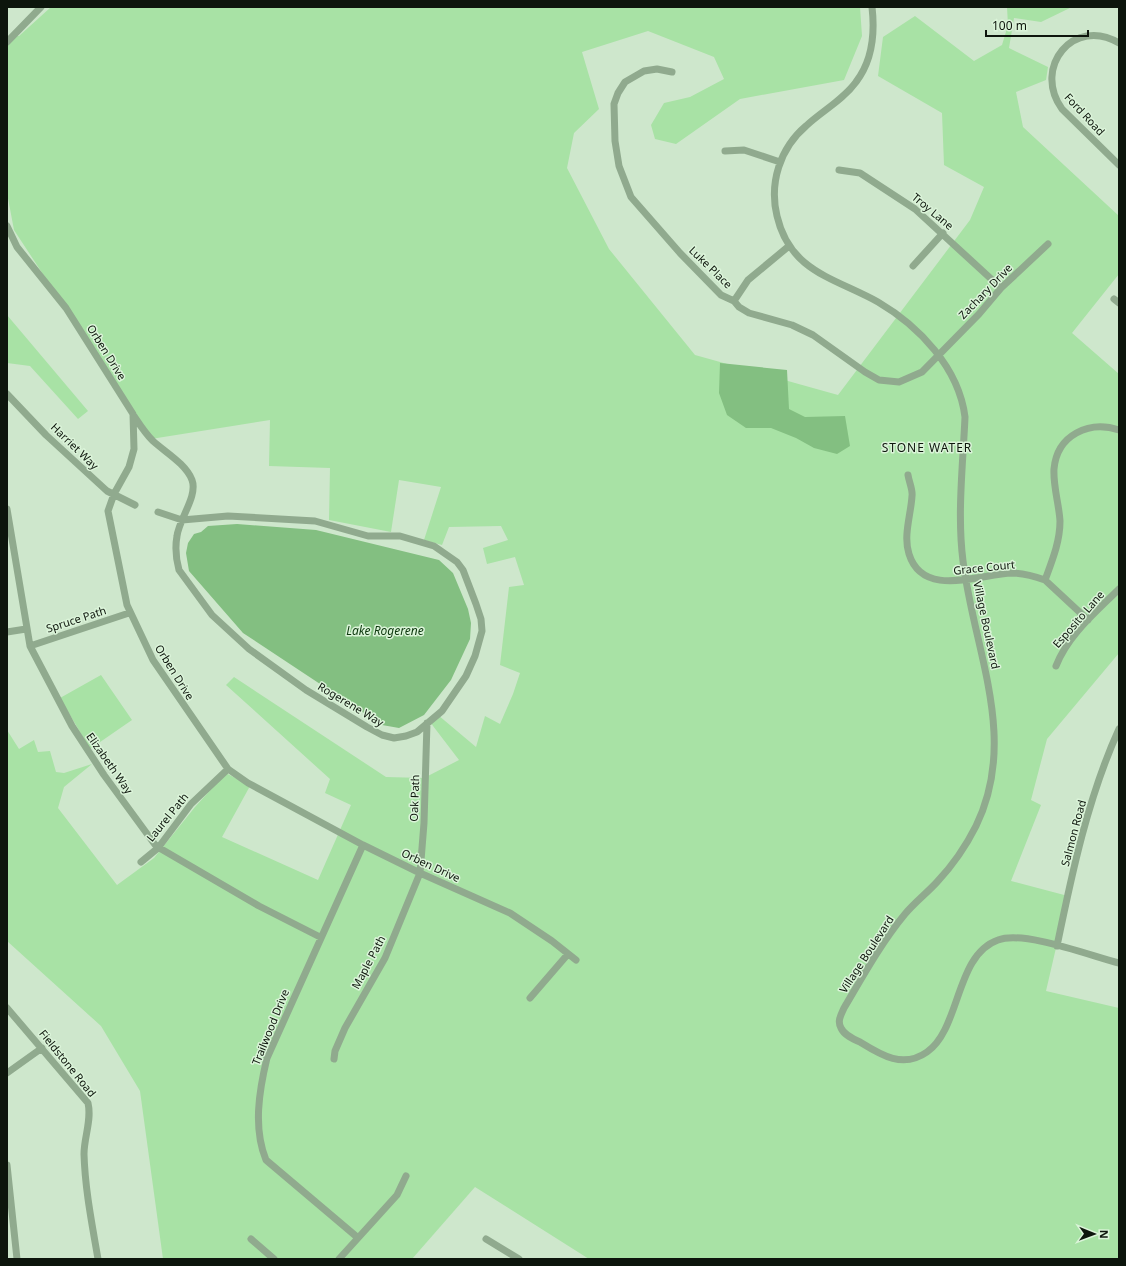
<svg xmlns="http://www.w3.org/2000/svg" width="1126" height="1266" viewBox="0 0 1126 1266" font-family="'Noto Sans',sans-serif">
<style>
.green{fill:#a8e2a5}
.water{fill:#83bf81}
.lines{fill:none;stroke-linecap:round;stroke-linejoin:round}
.street{stroke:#90aa8e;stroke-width:7}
.labels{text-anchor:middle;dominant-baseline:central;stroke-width:3;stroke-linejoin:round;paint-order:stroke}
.street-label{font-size:11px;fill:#0d150c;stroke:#dbf4d9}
.neighbourhood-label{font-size:12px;letter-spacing:1px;fill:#0d150c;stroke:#dbf4d9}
.water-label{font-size:12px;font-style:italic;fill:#0c370d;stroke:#dbf4d9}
</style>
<rect width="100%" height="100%" fill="#cee7cc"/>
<path class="green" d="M51 7H860L862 36 844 80 740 99 676 144 655 139 651 125 664 103 690 97 724 79 714 57 648 31 582 52 599 109 574 133 567 168 609 249 695 355 838 395 970 220 984 187 944 165 942 113 878 76 883 37 915 16 974 61 1002 45 1008 25 1007 7H1072L1041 22 1014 18 1009 48 1048 67 1046 80 1016 92 1023 127 1119 216V274L1072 333 1119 374V653L1047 739 1031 800 1041 805 1011 881 1068 896 1046 991 1119 1008V1259H589L475 1187 412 1259H163L140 1091 101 1026 7 941V730L19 749 34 740 38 752 50 751 56 772 64 773 92 764 64 787 58 808 117 885 154 858 195 807 226 773 250 786 222 837 318 880 351 805 325 793 330 779 226 685 234 677 386 777 424 778 459 760 430 722 438 715 476 747 485 716 500 724 513 694 520 673 500 665 509 587 524 585 515 557 487 564 483 548 508 540 501 526 449 527 442 545 424 540 441 487 399 480 391 532 329 520 330 468 269 466 270 420 151 439 14 230 7 193V36H19Z
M7 315 88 411 78 419 30 366 7 363Z
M101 675 132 720 90 749 60 698Z"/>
<path class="water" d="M720 363 787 370 789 409 805 417 845 416 850 446 837 454 814 448 796 438 771 428H746L727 415 719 393Z
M237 524 316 530 439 560 453 573 468 609 471 623 470 639 451 680 424 715 399 728 382 725 243 633 189 571 186 553 188 543 194 534 201 532 208 526Z"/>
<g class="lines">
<path class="street" d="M872 7C875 33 873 60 856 82 843 100 822 111 806 126 780 148 769 183 777 216 790 272 835 278 878 302 919 326 959 368 965 417 963 464 957 514 963 561 974 651 1019 738 976 826 966 846 953 865 937 882 927 893 915 902 905 914 881 943 863 976 844 1008 841 1015 837 1021 841 1028 844 1035 853 1039 860 1042 881 1055 903 1069 927 1052 961 1028 955 955 998 940 1024 930 1091 956 1119 963
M7 42 41 7
M1119 43C1074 16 1032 67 1062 109L1119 165
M672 72 657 69 644 71 625 82 618 93 614 104 615 141 619 166 631 197 680 253 721 295 734 301 739 307 749 313 792 325 813 335 865 372 879 380 899 382 922 372 979 314 1001 288 1048 244
M725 151 744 150 780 162
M839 170 860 173 915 209 1001 288
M7 226 17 247 66 308 133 414 134 449 129 467 114 494 108 511 127 605 153 660 228 769 248 783 363 845 420 873 510 913 552 941 576 960
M913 266 943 233
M1114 299 1119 303
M734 301 748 280 789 246
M7 394 46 435 107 491 135 505
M134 416C140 425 145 433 153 441 165 452 186 464 192 480 198 496 179 519 177 536 175 547 176 559 179 570L212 615 249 649 306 690 367 727 382 735 394 738 406 736 417 732 442 711 466 676 475 656 482 631 481 619 476 604 463 570 457 562 434 546 400 536H368L315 521 228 516 182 520 158 512
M908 475C909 482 913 490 912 496 911 514 903 536 909 554 923 599 980 574 1012 573 1024 573 1034 576 1045 580L1088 620
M7 509 30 646 72 726 104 775 156 846 259 906 320 937
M1045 580C1052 561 1060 542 1060 521 1059 504 1053 486 1054 469 1057 435 1089 420 1119 430
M7 632 26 629
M30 646 129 613
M1056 666C1068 635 1096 612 1119 589
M141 862 158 848 191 804 228 769
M1057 946C1072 873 1088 797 1119 729
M530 998 568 954
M7 1008 88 1103C92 1120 84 1137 84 1154 85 1189 92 1224 98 1259
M334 1059 335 1051 345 1028 385 958 420 873 424 823 427 723
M7 1073 42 1048
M7 1165 17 1259
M357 1237 266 1160C253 1128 259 1091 267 1058L363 845
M251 1239 274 1259
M486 1239 519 1259
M339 1259 397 1195 406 1176"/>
</g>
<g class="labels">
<g class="street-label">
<text transform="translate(1085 114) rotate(47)">Ford Road</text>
<text transform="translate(933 211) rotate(40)">Troy Lane</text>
<text transform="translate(711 267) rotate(44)">Luke Place</text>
<text transform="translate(985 291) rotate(-46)">Zachary Drive</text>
<text transform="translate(107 352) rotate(58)">Orben Drive</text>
<text transform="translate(75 446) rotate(44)">Harriet Way</text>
<text transform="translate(984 567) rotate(-6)">Grace Court</text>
<text transform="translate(76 619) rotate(-18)">Spruce Path</text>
<text transform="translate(1078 619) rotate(-49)">Esposito Lane</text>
<text transform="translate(987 625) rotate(78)">Village Boulevard</text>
<text transform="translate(175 672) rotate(58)">Orben Drive</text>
<text transform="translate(351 704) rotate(31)">Rogerene Way</text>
<text transform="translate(110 763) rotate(55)">Elizabeth Way</text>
<text transform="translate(414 798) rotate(-88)">Oak Path</text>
<text transform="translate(167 817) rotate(-51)">Laurel Path</text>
<text transform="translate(1073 833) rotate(-75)">Salmon Road</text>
<text transform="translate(431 865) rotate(25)">Orben Drive</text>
<text transform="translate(866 954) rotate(-57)">Village Boulevard</text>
<text transform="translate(368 962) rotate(-62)">Maple Path</text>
<text transform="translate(270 1027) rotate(-68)">Trailwood Drive</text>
<text transform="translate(68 1063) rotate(51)">Fieldstone Road</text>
</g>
<g class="neighbourhood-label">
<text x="927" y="447">STONE WATER</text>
</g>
<g class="water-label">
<text x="385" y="630">Lake Rogerene</text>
</g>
</g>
<rect width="1126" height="1266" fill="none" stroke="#0d150c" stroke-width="16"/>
<g transform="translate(1094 1234) rotate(91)" stroke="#dbf4d9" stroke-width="3" paint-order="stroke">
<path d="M0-3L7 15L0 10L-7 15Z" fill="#0d150c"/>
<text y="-6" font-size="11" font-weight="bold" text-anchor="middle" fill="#0d150c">N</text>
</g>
<path d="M986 30v6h102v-6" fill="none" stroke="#0d150c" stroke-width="2"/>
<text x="992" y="30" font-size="12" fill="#0d150c" stroke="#dbf4d9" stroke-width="3" paint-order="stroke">100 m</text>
</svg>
